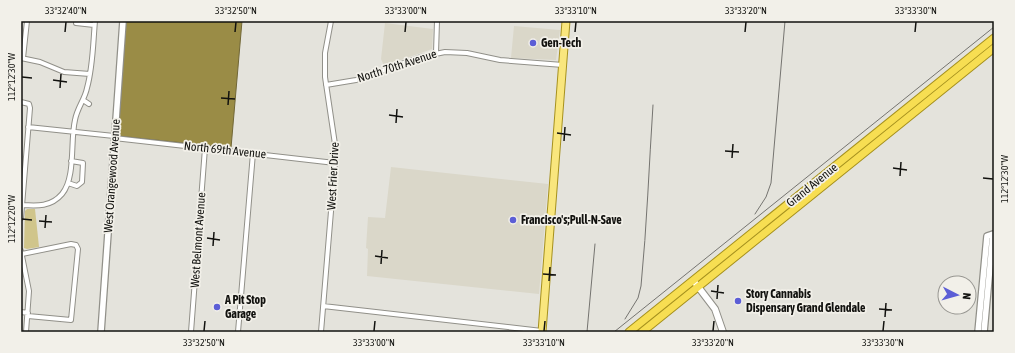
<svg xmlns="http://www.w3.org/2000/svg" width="1015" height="353" viewBox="0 0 1015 353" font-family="'Asap Condensed',sans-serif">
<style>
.built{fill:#dad7c9}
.green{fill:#d0c58b}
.water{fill:#9a8c46;stroke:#716736}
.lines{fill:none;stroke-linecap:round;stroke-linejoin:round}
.minor-casing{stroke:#919089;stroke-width:6}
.tertiary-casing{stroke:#919089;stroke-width:8}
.secondary-casing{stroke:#919089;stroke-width:8}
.primary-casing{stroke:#a6911e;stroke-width:9}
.trunk-casing{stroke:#a6911e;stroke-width:9}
.minor{stroke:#fff;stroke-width:4}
.tertiary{stroke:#fff;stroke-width:5.5}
.secondary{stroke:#fff;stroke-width:6}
.primary{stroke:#f9e67d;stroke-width:7}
.trunk{stroke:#f7de52;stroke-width:7}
.rail{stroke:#757470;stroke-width:1}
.ticks{fill:none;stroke:#12120f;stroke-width:1.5}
.poi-dot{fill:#5c5ed6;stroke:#f2f0e9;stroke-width:1.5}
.labels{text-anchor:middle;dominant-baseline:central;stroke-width:3.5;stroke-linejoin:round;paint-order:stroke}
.poi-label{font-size:12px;font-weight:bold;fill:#12120f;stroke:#f2f0e9;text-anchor:start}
.street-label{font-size:12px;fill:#12120f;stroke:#f2f0e9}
.neatline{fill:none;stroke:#12120f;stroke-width:1.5}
.ticks-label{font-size:10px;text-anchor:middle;fill:#12120f}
</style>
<rect width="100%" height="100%" fill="#e4e3dc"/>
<path class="built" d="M385 23 433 29 432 49 384 66 381 59Z
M514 26 560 30 556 60 511 58Z
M391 167 548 184 539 294 367 276 368 249 366 248 368 217 385 218Z"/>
<path class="green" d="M27 209H35L39 247 27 249 24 248 25 211Z"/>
<path class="water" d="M126 21H242L231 148 118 136Z"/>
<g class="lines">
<defs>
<path id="minor" d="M76 23 94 25
M436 53 437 21
M21 58 40 62 64 72 90 74
M23 58 27 21
M326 85 356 80 421 57 445 52 467 53 500 60 563 65
M83 100 89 104
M21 102 29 104 30 108 21 218
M28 127 114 136
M114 138 335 163
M68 183 77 186 82 182 83 163 71 161
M22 205C37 206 51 207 62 194 76 177 70 141 75 120 77 108 85 99 87 88 93 67 93 43 95 21
M21 251 29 291 26 332
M22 254 71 244 76 245 78 249 71 320 28 316
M323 306 542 331
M21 312 28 313
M191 332 205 148
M238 332 253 153
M321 332 336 151 325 77V53L331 21"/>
<path id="tertiary" d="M101 332 123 21
M978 332 987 236 993 234 984 332"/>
<path id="secondary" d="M696 284 715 309 723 332"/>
<path id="primary" d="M542 332 566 21"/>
<path id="trunk" d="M629 332 994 38
M642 332 994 48"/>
</defs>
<use href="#minor" class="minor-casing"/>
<use href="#tertiary" class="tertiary-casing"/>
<use href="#secondary" class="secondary-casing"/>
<use href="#primary" class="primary-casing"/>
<use href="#trunk" class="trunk-casing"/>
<use href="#minor" class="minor"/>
<use href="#tertiary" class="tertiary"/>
<use href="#secondary" class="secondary"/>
<use href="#primary" class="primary"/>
<use href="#trunk" class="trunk"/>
<path class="rail" d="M755 214 766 197 771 183 785 21
M625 319 638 298 641 286C647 225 649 165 653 105
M587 332 595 244
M614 332 994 27"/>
</g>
<path class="ticks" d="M65 32 66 22M235 32 236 22M405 32 406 22M575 32 576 22M745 32 746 22M915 32 916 22M22 77 32 78M53 80 67 82M60 88 61 74M221 98 235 99M228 105 229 91M389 115 403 117M396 123 397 109M557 133 571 135M564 141 565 127M725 151 739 152M732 158 733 144M893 168 907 170M900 176 901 162M983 178 993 179M22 219 32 220M39 221 52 222M45 228 46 215M207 238 220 240M213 246 214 232M375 256 388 258M381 264 382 250M543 274 556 275M549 281 550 267M711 291 724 293M717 299 718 285M879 309 892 310M885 317 886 303M204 331 205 321M374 331 375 321M544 331 545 321M713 331 714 321M883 331 884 321"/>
<g class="poi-dot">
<circle cx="533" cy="43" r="4"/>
<circle cx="513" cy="220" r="4"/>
<circle cx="738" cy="301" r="4"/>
<circle cx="217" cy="307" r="4"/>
</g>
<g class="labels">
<g class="poi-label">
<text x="541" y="43">Gen-Tech</text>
<text x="521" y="220">Francisco's;Pull-N-Save</text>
<text x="746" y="294">Story Cannabis<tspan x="746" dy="14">Dispensary Grand Glendale</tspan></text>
<text x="225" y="300">A Pit Stop<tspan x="225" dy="14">Garage</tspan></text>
</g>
<g class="street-label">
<text transform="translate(397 66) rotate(-18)">North 70th Avenue</text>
<text transform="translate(225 150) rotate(6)">North 69th Avenue</text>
<text transform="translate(112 176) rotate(-86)">West Orangewood Avenue</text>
<text transform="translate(333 176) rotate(-87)">West Frier Drive</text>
<text transform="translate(812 185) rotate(-39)">Grand Avenue</text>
<text transform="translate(198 240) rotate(-86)">West Belmont Avenue</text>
</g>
</g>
<rect width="1015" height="353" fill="none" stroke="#f2f0e9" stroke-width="44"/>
<g transform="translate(957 295) rotate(96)"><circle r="19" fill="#f2f0e9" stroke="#989792"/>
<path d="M0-3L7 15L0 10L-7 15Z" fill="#5c5ed6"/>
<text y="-6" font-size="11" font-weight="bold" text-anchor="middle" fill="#12120f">N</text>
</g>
<rect x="22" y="22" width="971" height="309" class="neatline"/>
<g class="ticks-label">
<text x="66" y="14">33°32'40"N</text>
<text x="236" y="14">33°32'50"N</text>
<text x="406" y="14">33°33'00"N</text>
<text x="576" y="14">33°33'10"N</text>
<text x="746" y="14">33°33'20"N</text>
<text x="916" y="14">33°33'30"N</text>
<text transform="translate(11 77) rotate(-90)" y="4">112°12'30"W</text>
<text transform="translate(1004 179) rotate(-90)" y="4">112°12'30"W</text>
<text transform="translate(11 219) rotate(-90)" y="4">112°12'20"W</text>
<text x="204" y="346">33°32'50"N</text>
<text x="374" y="346">33°33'00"N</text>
<text x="544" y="346">33°33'10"N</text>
<text x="713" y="346">33°33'20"N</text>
<text x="883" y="346">33°33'30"N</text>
</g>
</svg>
